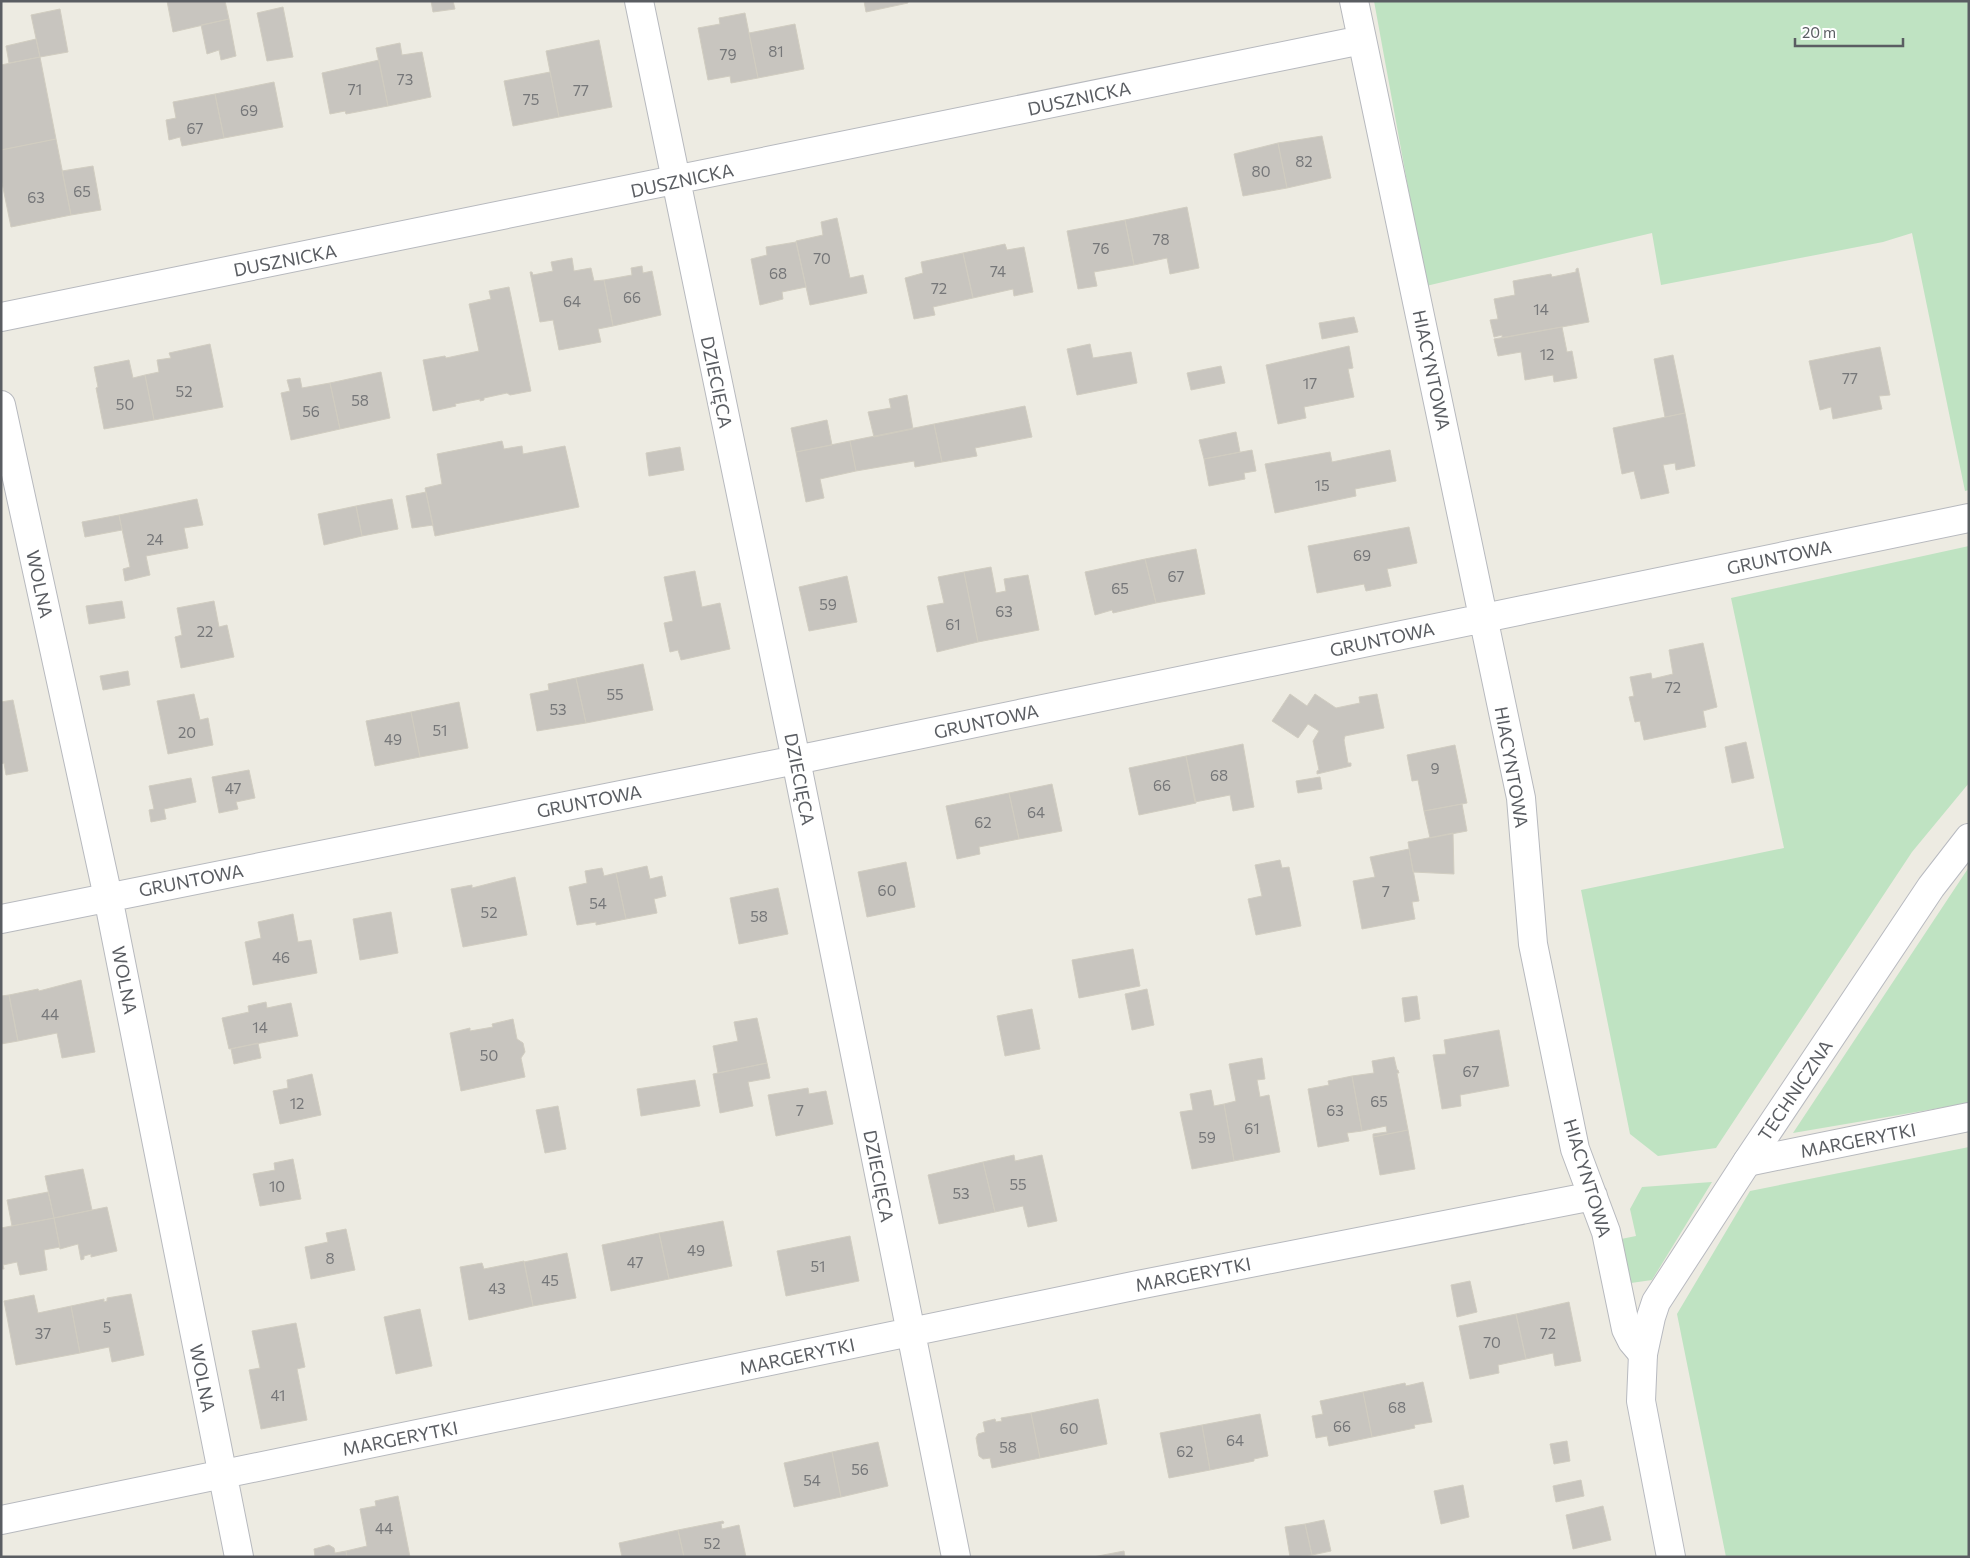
<svg xmlns="http://www.w3.org/2000/svg" width="1970" height="1558" viewBox="0 0 1970 1558" font-family="Commissioner,sans-serif">
<style>
.green{fill:#bfe3c2}
.building{fill:#c8c5bf;stroke:#d1cdc1}
.lines{fill:none;stroke-linecap:round;stroke-linejoin:round}
.street-casing{stroke:#b7b9be;stroke-width:30}
.secondary-casing{stroke:#b8bac0;stroke-width:30}
.street{stroke:#fff;stroke-width:28}
.secondary{stroke:#fff;stroke-width:28}
.labels{text-anchor:middle;dominant-baseline:central;stroke-width:4.5;stroke-linejoin:round;paint-order:stroke}
.number-label{font-size:15px;fill:#767779}
.street-label{font-size:18px;fill:#5a5d62;stroke:#fff}
</style>
<rect width="100%" height="100%" fill="#edebe2"/>
<path class="green" d="M1374 1H1969V490L1965 491 1912 233 1883 242 1661 285 1652 233 1426 286Z
M1969 546V783L1912 852 1716 1148 1658 1156 1630 1134 1581 890 1784 848 1731 598Z
M1969 867V1103L1793 1133Z
M1969 1147V1557H1726L1677 1314 1750 1191Z
M1712 1182 1652 1280 1631 1283 1621 1239 1636 1236 1630 1209 1642 1187Z"/>
<path class="building" d="M167 1H225L229 19 173 32Z
M431 1H453L455 9 433 12Z
M864 1H908V3L866 12Z
M283 7 293 57 267 61 257 13Z
M60 9 68 52 40 57 31 15Z
M745 13 758 78 731 83 730 76 708 80 698 28 720 24 719 18Z
M229 19 236 56 221 60 219 50 207 54 201 25Z
M795 24 804 69 758 78 749 33Z
M36 39 40 57 9 63 6 46Z
M599 40 612 107 559 117 546 51Z
M400 43 402 55 422 52 431 97 388 106 376 48Z
M40 57 56 139 1 150V65Z
M379 60 388 106 346 114 345 111 330 114 322 73Z
M550 72 559 117 513 126 504 81Z
M274 82 283 127 224 138 215 94Z
M215 94 224 138 182 146 180 137 169 140 166 120 176 118 173 102Z
M1322 136 1331 178 1287 188 1278 143Z
M56 139 71 215 11 227 1 178V150Z
M1278 143 1287 188 1243 196 1234 154Z
M93 166 101 210 71 215 62 171Z
M1187 207 1199 268 1170 274 1167 258 1134 265 1125 220Z
M837 218 850 278 863 275 867 293 810 305 796 241 823 235 821 222Z
M1125 220 1134 265 1094 272 1097 286 1078 289 1067 231Z
M796 242 806 287 782 292 783 299 760 305 751 259 767 255 766 247Z
M1005 244 1007 250 1024 247 1033 292 1014 296 1013 289 973 298 963 253Z
M963 253 973 298 933 307 935 315 914 319 905 278 923 273 921 262Z
M572 258 574 271 591 268 594 281 604 280 613 326 598 329 601 342 559 350 553 320 540 322 530 272H532L533 275 553 271 551 262Z
M642 266 643 273 652 271 661 315 613 326 604 280 632 275 631 268Z
M1578 268 1589 322 1502 338V335L1494 337 1490 320 1498 319 1494 299 1515 295 1513 281 1551 274 1552 277 1576 272V269Z
M509 287 531 391 510 395 507 393 484 398V400L480 401V399L455 404 456 406 433 411 423 360 445 356 446 358 479 351 469 304 491 299 489 291Z
M1354 317 1358 332 1322 339 1319 323Z
M1562 327 1567 352 1572 351 1577 378 1554 382 1553 375 1525 380 1521 352 1498 356 1494 339Z
M210 344 223 407 154 420 145 375 159 372 157 360 171 358 169 353Z
M1090 344 1093 358 1131 352 1137 383 1077 395 1067 349Z
M1349 346 1353 368 1348 369 1354 397 1304 407 1306 418 1278 424 1266 365Z
M1880 347 1890 395 1879 396 1882 409 1833 419 1831 407 1820 410 1809 361Z
M1673 355 1685 413 1665 417 1654 359Z
M129 360 133 378 145 375 154 420 104 429 96 388 98 387 94 367Z
M1221 366 1225 383 1191 390 1187 373Z
M381 372 390 418 340 429 330 383Z
M300 378 302 388 330 383 340 429 291 440 281 393 290 391 287 380Z
M907 395 913 429 874 437 868 412 891 408 889 399Z
M1025 406 1032 437 975 448 977 456 942 462 934 424Z
M1685 413 1695 466 1676 470 1675 463 1663 465 1669 493 1641 499 1634 471 1622 474 1613 428Z
M827 420 832 445 796 452 791 428Z
M934 424 942 462 915 467 914 461 856 471 850 441Z
M1236 432 1240 452 1204 459 1199 440Z
M502 441 504 449 522 446 523 454 565 446 579 507 435 536 425 488 442 484 437 454Z
M850 441 856 471 820 479 824 498 806 502 796 452Z
M680 447 684 470 649 476 646 453Z
M1252 450 1256 471 1244 473 1245 479 1209 486 1204 459Z
M1390 450 1396 481 1355 489 1356 496 1275 513 1265 464 1330 452 1332 462Z
M426 492 433 525 412 528 406 496Z
M197 499 203 525 184 528 188 548 146 556 150 575 125 581 123 569 130 567 119 515Z
M392 499 398 529 362 536 356 506Z
M356 506 362 536 324 545 318 514Z
M119 515 122 530 85 537 82 522Z
M1409 527 1417 563 1387 569 1391 586 1366 591 1364 584 1317 593 1308 546Z
M1196 549 1205 594 1156 603 1145 559Z
M1145 559 1156 603 1113 613 1112 610 1095 615 1085 572Z
M991 567 996 593 1006 591 1004 579 1028 575 1039 630 978 642 964 572Z
M695 571 702 607 720 603 730 649 681 660 678 650 670 652 664 623 673 621 664 577Z
M964 572 978 642 937 652 927 606 944 603 938 577Z
M847 576 857 622 809 631 799 587Z
M122 601 125 618 89 624 86 606Z
M214 601 219 627 227 625 234 657 181 668 175 637 182 635 177 608Z
M1703 643 1717 707 1703 711 1706 727 1644 740 1640 721 1635 722 1629 697 1634 696 1630 677 1651 673 1652 679 1673 674 1669 650Z
M643 664 653 710 586 723 576 678Z
M128 671 130 685 103 690 100 676Z
M576 678 586 723 537 731 530 694 549 690 548 684Z
M194 694 200 720 208 718 213 745 168 754 157 701Z
M1290 694 1307 706 1315 694 1336 708 1360 703 1359 697 1377 694 1384 728 1345 736 1344 740 1348 763H1351V766L1317 774V771L1319 770 1313 741 1319 731 1308 724 1298 738 1272 721Z
M13 700 28 771 6 775 4 763 1 764V702Z
M459 702 468 748 420 757 411 712Z
M411 712 420 757 375 766 366 721Z
M1746 742 1754 778 1732 783 1725 747Z
M1243 744 1254 807 1233 811 1230 795 1195 802 1186 756Z
M1455 745 1467 803 1424 811 1418 780 1412 781 1407 755Z
M1186 756 1196 803 1139 815 1129 768Z
M249 770 255 798 236 802 238 809 219 813 212 777Z
M1320 777 1322 789 1298 793 1296 781Z
M191 778 196 802 164 809 166 819 151 822 149 810 154 809 149 786Z
M1052 784 1062 831 1019 839 1009 793Z
M1009 793 1019 839 979 847 980 854 957 859 946 806Z
M1462 804 1467 831 1430 838 1424 811Z
M1453 833 1454 874 1413 872 1408 842Z
M1409 849 1419 901 1412 902 1415 919 1362 929 1353 881 1375 877 1370 857Z
M1280 860 1282 868 1289 867 1301 926 1256 935 1248 899 1262 896 1255 865Z
M906 862 915 907 867 917 858 872Z
M647 866 650 879 662 876 666 896 654 899 657 913 626 919 616 873Z
M602 868 604 876 616 873 626 919 596 925V922L577 925 569 887 587 883 585 871Z
M515 877 527 935 463 947 451 889 472 885V888Z
M778 888 788 934 739 944 730 898Z
M391 912 398 953 360 960 353 919Z
M293 914 298 942 311 940 317 973 253 985 245 942 261 938 258 922Z
M1133 949 1140 986 1079 998 1072 960Z
M81 980 95 1052 62 1058 57 1033 18 1041 9 995 38 989 39 991Z
M1147 989 1154 1025 1132 1030 1125 994Z
M9 995 18 1041 1 1044V996Z
M1417 996 1420 1019 1405 1022 1402 998Z
M266 1002 267 1008 291 1003 298 1036 229 1049 222 1018 249 1012 248 1006Z
M1032 1009 1040 1049 1005 1056 997 1016Z
M757 1018 767 1063 718 1073 713 1046 738 1041 734 1022Z
M513 1019 517 1039 523 1043 525 1052 521 1058 525 1077 461 1091 450 1033 470 1028V1031L493 1027 492 1024Z
M1499 1030 1509 1086 1460 1095 1461 1106 1442 1109 1433 1055 1446 1054 1444 1040Z
M258 1043 261 1058 234 1064 231 1049Z
M1394 1057 1397 1070H1398L1399 1073H1397L1408 1130 1373 1137V1134L1387 1132 1386 1126 1362 1131 1352 1076 1374 1073 1372 1061Z
M1262 1058 1265 1079 1257 1080 1260 1097 1269 1095 1280 1152 1234 1161 1224 1104 1236 1101 1229 1064Z
M767 1063 770 1078 748 1082 753 1106 720 1113 713 1074Z
M312 1074 321 1115 280 1124 273 1091 288 1088 287 1080Z
M1352 1076 1362 1131 1347 1133 1349 1141 1318 1147 1308 1089 1329 1085 1328 1081Z
M695 1080 700 1106 641 1116 637 1089Z
M808 1088 809 1094 826 1091 833 1124 776 1136 768 1095Z
M1211 1090 1214 1106 1224 1104 1234 1161 1192 1169 1180 1112 1193 1110 1190 1094Z
M558 1106 566 1149 545 1153 536 1110Z
M1408 1130 1415 1169 1380 1175 1373 1137Z
M1014 1155 1015 1161 1042 1155 1057 1221 1028 1227 1023 1206 995 1212 983 1162Z
M293 1159 301 1199 260 1206 253 1174 275 1170 274 1163Z
M983 1162 995 1212 939 1224 928 1175Z
M83 1169 92 1210 54 1218 45 1176Z
M48 1192 54 1218 12 1226 7 1200Z
M107 1207 117 1251 91 1257V1254L84 1256V1259L81 1260 78 1244 60 1249 54 1218Z
M54 1218 60 1247 44 1250 47 1270 20 1275 17 1262 3 1265 4 1269H1V1228Z
M723 1221 732 1266 669 1279 659 1233Z
M346 1229 355 1270 311 1279 305 1247 328 1242 326 1233Z
M659 1233 669 1279 611 1291 602 1245Z
M850 1236 859 1281 786 1296 777 1251Z
M567 1253 576 1298 533 1306 524 1262Z
M524 1261 533 1306 469 1320 460 1267 482 1263 484 1269Z
M1470 1281 1477 1312 1457 1317 1451 1285Z
M131 1294 144 1355 112 1362 109 1347 80 1353 71 1306 104 1299V1302L107 1301V1298Z
M34 1295 38 1313 71 1306 80 1353 16 1365 4 1301Z
M1569 1302 1581 1361 1555 1366 1553 1353 1526 1359 1516 1314Z
M420 1309 432 1366 396 1374 384 1317Z
M1516 1314 1526 1359 1498 1365 1499 1373 1470 1379 1459 1326Z
M296 1323 305 1367 297 1369 307 1420 261 1429 249 1370 260 1368 252 1331Z
M1423 1382 1432 1422 1414 1425 1415 1428 1372 1437 1363 1392 1405 1383 1406 1386Z
M1363 1392 1372 1437 1329 1446 1327 1436 1316 1438 1312 1416 1323 1414 1320 1401Z
M1098 1399 1107 1444 1040 1458 1031 1413Z
M1031 1413 1040 1458 992 1468 990 1458 983 1459 979 1456 976 1438 978 1434 985 1432 983 1422 995 1419 996 1422 1002 1421 1001 1418Z
M1260 1414 1268 1456 1254 1459V1461L1210 1470 1202 1425Z
M1202 1425 1210 1470 1169 1478 1160 1433Z
M1567 1441 1570 1461 1554 1464 1550 1444Z
M878 1442 888 1486 841 1497 832 1452Z
M832 1452 841 1497 794 1507 784 1463Z
M1581 1480 1584 1496 1556 1502 1553 1486Z
M1463 1485 1469 1517 1441 1524 1434 1491Z
M398 1496 410 1557H347L346 1551 367 1546 360 1509 376 1506 375 1501Z
M1603 1506 1611 1540 1573 1549 1566 1515Z
M1324 1520 1331 1551 1312 1555 1305 1524Z
M723 1521 724 1523 721 1524 722 1529 739 1525 746 1557H684L678 1530Z
M1305 1524 1312 1555 1290 1557 1285 1527Z
M678 1530 684 1557H622L619 1543Z
M329 1545 334 1548 335 1553 346 1551 347 1557H315L314 1549Z
M1124 1551 1125 1557H1093Z"/>
<g class="lines">
<defs>
<path id="street" d="M639 1 796 760 956 1557
M1354 1 1521 798 1533 944 1575 1149 1606 1232 1626 1329 1632 1341 1643 1354
M1 317 1362 40
M1 405 108 897 239 1557
M1 919 796 760 1969 518
M1747 1162 1969 1117
M1 1520 1138 1285 1593 1196"/>
<path id="secondary" d="M1671 1557 1641 1401 1643 1354 1651 1317 1656 1302 1747 1162 1931 887 1969 838"/>
</defs>
<use href="#street" class="street-casing"/>
<use href="#secondary" class="secondary-casing"/>
<use href="#street" class="street"/>
<use href="#secondary" class="secondary"/>
</g>
<g class="labels">
<g class="number-label">
<text x="776" y="51">81</text>
<text x="728" y="54">79</text>
<text x="405" y="79">73</text>
<text x="355" y="89">71</text>
<text x="581" y="90">77</text>
<text x="531" y="99">75</text>
<text x="249" y="110">69</text>
<text x="195" y="128">67</text>
<text x="1304" y="161">82</text>
<text x="1261" y="171">80</text>
<text x="82" y="191">65</text>
<text x="36" y="197">63</text>
<text x="1161" y="239">78</text>
<text x="1101" y="248">76</text>
<text x="822" y="258">70</text>
<text x="998" y="271">74</text>
<text x="778" y="273">68</text>
<text x="939" y="288">72</text>
<text x="632" y="297">66</text>
<text x="572" y="301">64</text>
<text x="1541" y="309">14</text>
<text x="1547" y="354">12</text>
<text x="1850" y="378">77</text>
<text x="1310" y="383">17</text>
<text x="184" y="391">52</text>
<text x="360" y="400">58</text>
<text x="125" y="404">50</text>
<text x="311" y="411">56</text>
<text x="1322" y="485">15</text>
<text x="155" y="539">24</text>
<text x="1362" y="555">69</text>
<text x="1176" y="576">67</text>
<text x="1120" y="588">65</text>
<text x="828" y="604">59</text>
<text x="1004" y="611">63</text>
<text x="953" y="624">61</text>
<text x="205" y="631">22</text>
<text x="1673" y="687">72</text>
<text x="615" y="694">55</text>
<text x="558" y="709">53</text>
<text x="440" y="730">51</text>
<text x="187" y="732">20</text>
<text x="393" y="739">49</text>
<text x="1435" y="768">9</text>
<text x="1219" y="775">68</text>
<text x="1162" y="785">66</text>
<text x="233" y="788">47</text>
<text x="1036" y="812">64</text>
<text x="983" y="822">62</text>
<text x="887" y="890">60</text>
<text x="1386" y="891">7</text>
<text x="598" y="903">54</text>
<text x="489" y="912">52</text>
<text x="759" y="916">58</text>
<text x="281" y="957">46</text>
<text x="50" y="1014">44</text>
<text x="260" y="1027">14</text>
<text x="489" y="1055">50</text>
<text x="1471" y="1071">67</text>
<text x="1379" y="1101">65</text>
<text x="297" y="1103">12</text>
<text x="800" y="1110">7</text>
<text x="1335" y="1110">63</text>
<text x="1252" y="1128">61</text>
<text x="1207" y="1137">59</text>
<text x="1018" y="1184">55</text>
<text x="277" y="1186">10</text>
<text x="961" y="1193">53</text>
<text x="696" y="1250">49</text>
<text x="330" y="1258">8</text>
<text x="635" y="1262">47</text>
<text x="818" y="1266">51</text>
<text x="550" y="1280">45</text>
<text x="497" y="1288">43</text>
<text x="107" y="1327">5</text>
<text x="43" y="1333">37</text>
<text x="1548" y="1333">72</text>
<text x="1492" y="1342">70</text>
<text x="278" y="1395">41</text>
<text x="1397" y="1407">68</text>
<text x="1342" y="1426">66</text>
<text x="1069" y="1428">60</text>
<text x="1235" y="1440">64</text>
<text x="1008" y="1447">58</text>
<text x="1185" y="1451">62</text>
<text x="860" y="1469">56</text>
<text x="812" y="1480">54</text>
<text x="384" y="1528">44</text>
<text x="712" y="1543">52</text>
</g>
<g class="street-label">
<text transform="translate(1079 98) rotate(-12)">DUSZNICKA</text>
<text transform="translate(682 180) rotate(-12)">DUSZNICKA</text>
<text transform="translate(285 260) rotate(-11)">DUSZNICKA</text>
<text transform="translate(1432 370) rotate(78)">HIACYNTOWA</text>
<text transform="translate(717 382) rotate(78)">DZIECIĘCA</text>
<text transform="translate(1779 557) rotate(-12)">GRUNTOWA</text>
<text transform="translate(40 584) rotate(78)">WOLNA</text>
<text transform="translate(1382 639) rotate(-12)">GRUNTOWA</text>
<text transform="translate(986 721) rotate(-12)">GRUNTOWA</text>
<text transform="translate(1512 767) rotate(80)">HIACYNTOWA</text>
<text transform="translate(800 779) rotate(79)">DZIECIĘCA</text>
<text transform="translate(589 801) rotate(-11)">GRUNTOWA</text>
<text transform="translate(191 880) rotate(-11)">GRUNTOWA</text>
<text transform="translate(125 980) rotate(79)">WOLNA</text>
<text transform="translate(1795 1090) rotate(-56)">TECHNICZNA</text>
<text transform="translate(1858 1140) rotate(-11)">MARGERYTKI</text>
<text transform="translate(879 1176) rotate(79)">DZIECIĘCA</text>
<text transform="translate(1588 1178) rotate(73)">HIACYNTOWA</text>
<text transform="translate(1193 1274) rotate(-11)">MARGERYTKI</text>
<text transform="translate(797 1356) rotate(-12)">MARGERYTKI</text>
<text transform="translate(203 1378) rotate(79)">WOLNA</text>
<text transform="translate(400 1438) rotate(-11)">MARGERYTKI</text>
</g>
</g>
<rect width="1970" height="1558" fill="none" stroke="#5a5d62" stroke-width="5"/>
<path d="M1795 38v8h108v-8" fill="none" stroke="#5a5d62" stroke-width="2.5"/>
<text x="1802" y="38" font-size="15" fill="#5a5d62" stroke="#ffffff" stroke-width="4" paint-order="stroke">20 m</text>
</svg>
